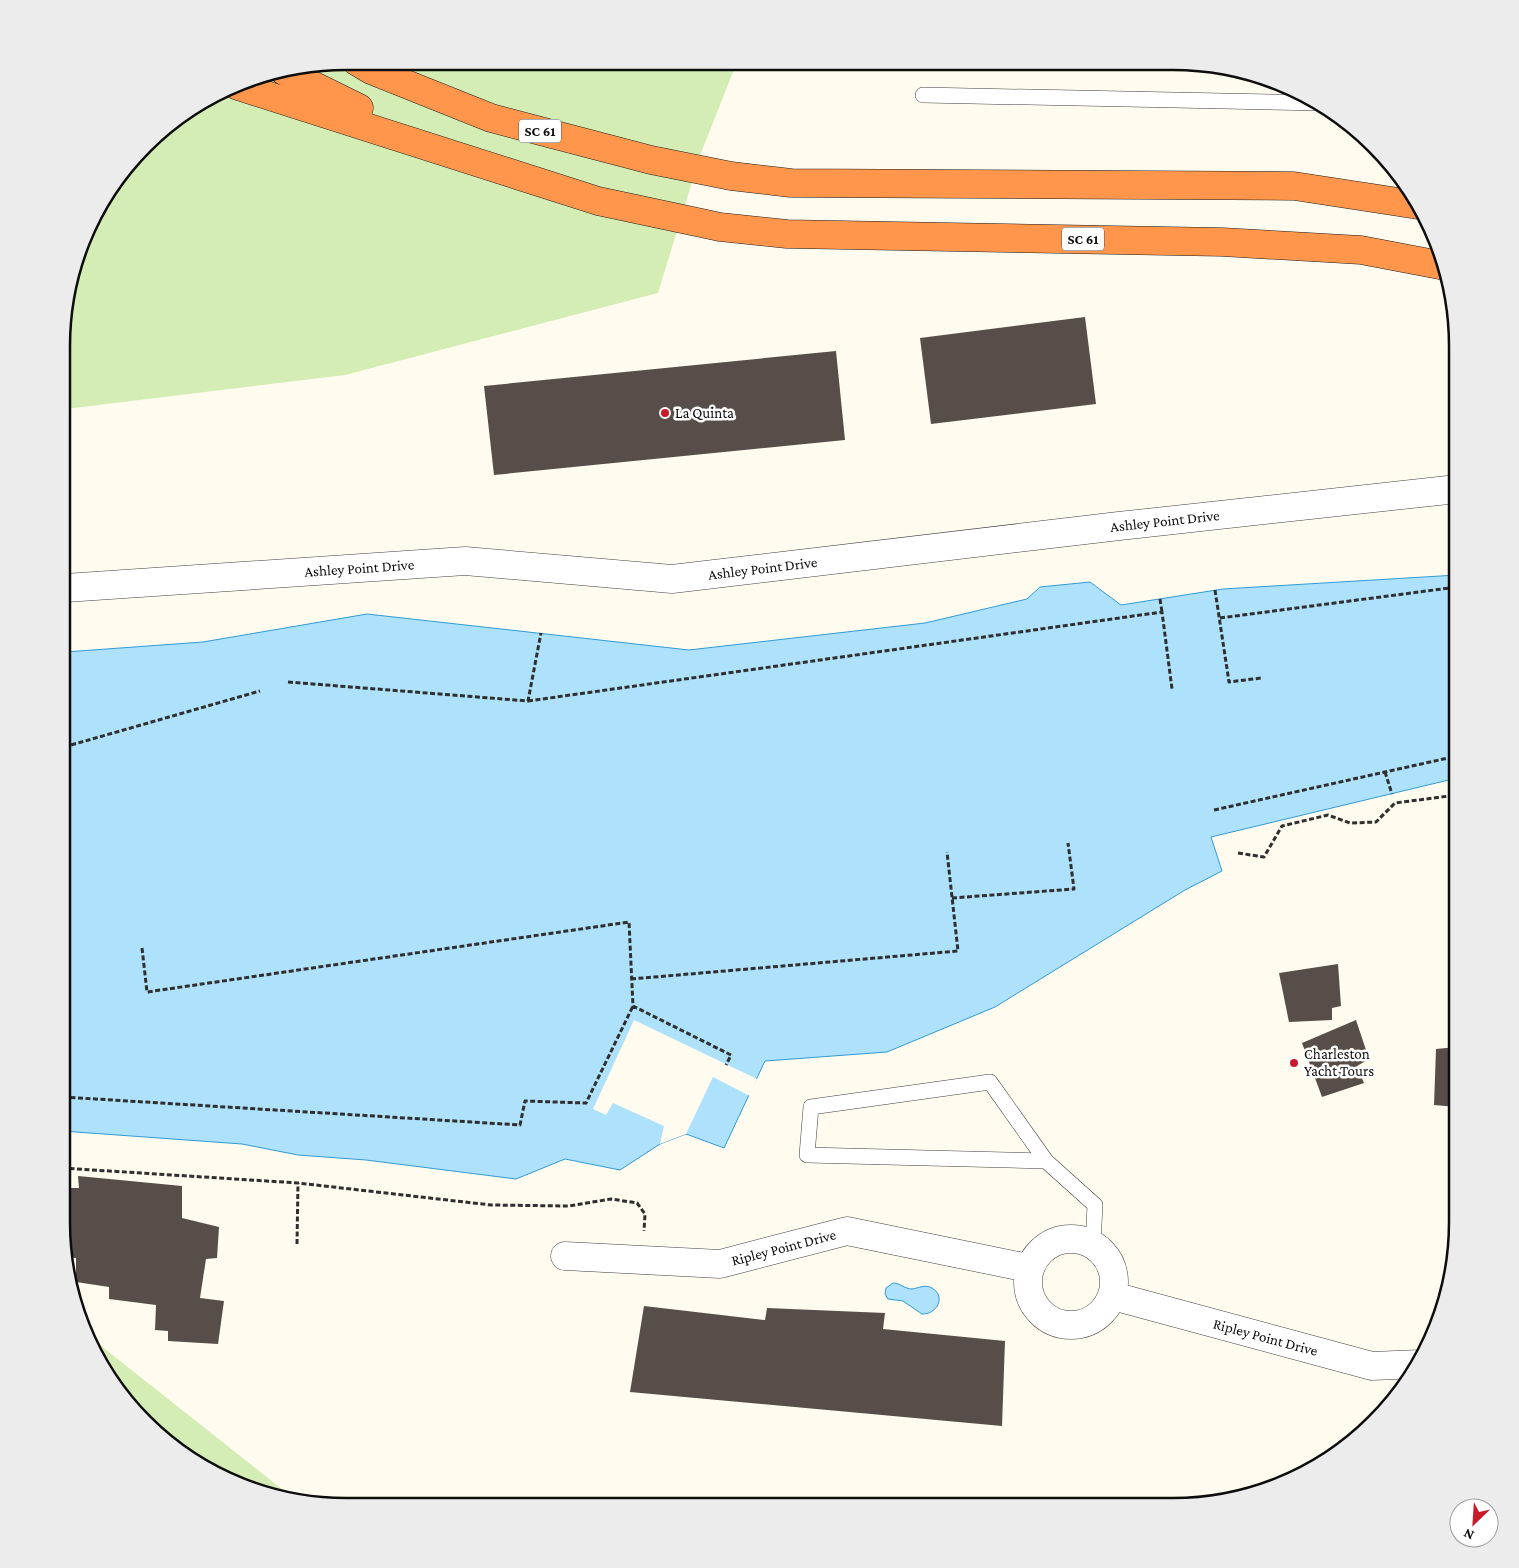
<svg xmlns="http://www.w3.org/2000/svg" width="1519" height="1568" viewBox="0 0 1519 1568" font-family="'Crimson Pro',serif">
<style>
.green{fill:#d4edb4}
.water{fill:#aee1fb;stroke:#2f9bd8}
.pier{fill:#fffbee}
.building{fill:#574e49}
.lines{fill:none;stroke-linecap:round;stroke-linejoin:round}
.lane-casing{stroke:#404040;stroke-width:16}
.street-casing{stroke:#404040;stroke-width:29}
.highway-casing{stroke:#1e1e1e;stroke-width:29}
.path{stroke:#2f2f2f;stroke-width:3;stroke-dasharray:5 2.5;stroke-linecap:butt}
.lane{stroke:#fff;stroke-width:15}
.street{stroke:#fff;stroke-width:28}
.highway{stroke:#ff964c;stroke-width:28}
.poi-dot{fill:#c91a29;stroke:#fff;stroke-width:2}
.labels{text-anchor:middle;dominant-baseline:central;stroke-width:5;stroke-linejoin:round;paint-order:stroke}
.shield{fill:#fff;stroke:#565656;stroke-width:1}
.shield-label{font-size:14px;font-weight:bold;fill:#0d0d0d}
.poi-label{font-size:15px;fill:#0d0d0d;stroke:#fff;text-anchor:start}
.street-label{font-size:15px;fill:#0d0d0d;stroke:#fff}
.rim{fill:none;stroke:#0d0d0d;stroke-width:2.5}
</style>
<rect width="100%" height="100%" fill="#fffbee"/>
<path class="green" d="M346 61 737 62 701 153 658 293 345 375 66 409 67 291 99 204 158 132 254 76Z
M86 1334 297 1501C222 1489 155 1443 110 1381 100 1367 94 1349 86 1334Z"/>
<path class="water" d="M1457 575V778L1211 837 1222 871 1185 890 995 1007 887 1052 765 1061 724 1148 686 1134 660 1144 620 1170 565 1159 516 1179 366 1160 298 1155 242 1144 62 1131 65 652 203 642 367 614 689 650 925 623 1027 599 1040 587 1090 582 1121 605 1223 589Z
M893 1283C900 1283 905 1289 912 1289 919 1288 925 1284 932 1288 947 1297 936 1315 922 1314L903 1301 888 1299 885 1294 886 1288Z"/>
<path class="pier" d="M634 1020 757 1079 750 1096 713 1077 686 1134 660 1144 664 1126 613 1103 606 1115 593 1109Z"/>
<path class="building" d="M1085 317 1096 404 931 424 920 338Z
M836 351 845 440 494 475 484 386Z
M1338 964 1341 1006 1332 1008V1020L1289 1022 1279 973Z
M1356 1020 1369 1059 1357 1066 1364 1083 1322 1097 1302 1043Z
M1457 1047V1107L1434 1105 1436 1049Z
M78 1176 182 1186V1218L219 1227 217 1258 206 1259 200 1298 224 1301 218 1344 168 1341V1331L155 1330 156 1305 109 1299V1287L76 1282V1258L65 1257 62 1241V1188H79Z
M644 1306 765 1320 767 1308 885 1313 883 1329 1005 1341 1002 1426 630 1392Z"/>
<g class="lines">
<defs>
<path id="lane" d="M923 95 1321 103
M1046 1161 990 1082 811 1107 807 1155 1046 1161 1095 1205 1093 1244"/>
<g id="street">
<path id="s1" d="M65 588 465 561 672 579 1119 526 1457 489"/>
<circle cx="1071" cy="1282" r="43"/>
<path id="s2" d="M565 1256 720 1264 847 1231 1028 1268"/>
<path id="s3" d="M1113 1296 1372 1366 1420 1364"/>
</g>
<path id="highway" d="M356 61 371 70 491 118 651 160 731 176 791 183 1294 186 1418 205
M284 71 359 108
M238 86 598 201 720 227 787 234 1222 242 1361 250 1445 266"/>
</defs>
<use href="#lane" class="lane-casing"/>
<use href="#street" class="street-casing"/>
<use href="#highway" class="highway-casing"/>
<path class="path" d="M1215 590 1229 682 1261 678
M1160 599 1162 612
M1220 618 1457 587
M288 682 528 701 541 633
M528 701 1162 612 1172 689
M64 747 260 691
M1385 772 1392 794
M1214 810 1457 756
M1238 853 1264 857 1282 826 1328 815 1350 823 1376 822 1395 803 1457 795
M952 898 1074 889 1068 843
M142 948 147 992 629 922 633 1006 731 1055 726 1065
M631 979 958 951 947 852
M63 1097 520 1125 525 1101 586 1103 633 1006
M62 1168 298 1183 491 1205 569 1206 611 1199 637 1203 645 1214 644 1231
M297 1244 298 1183"/>
<use href="#lane" class="lane"/>
<use href="#street" class="street"/>
<use href="#highway" class="highway"/>
</g>
<g class="poi-dot">
<circle cx="665" cy="413" r="5"/>
<circle cx="1294" cy="1063" r="5"/>
</g>
<g class="labels">
<g class="shield">
<rect x="519" y="119.5" width="42" height="23" rx="4"/>
<rect x="1062" y="227.5" width="42" height="23" rx="4"/>
</g>
<g class="shield-label">
<text x="540" y="131">SC 61</text>
<text x="1083" y="239">SC 61</text>
</g>
<g class="poi-label">
<text x="675" y="413">La Quinta</text>
<text x="1304" y="1054">Charleston<tspan x="1304" dy="17">Yacht Tours</tspan></text>
</g>
<g class="street-label">
<text stroke="none"><textPath href="#s1" startOffset="1105">Ashley Point Drive</textPath></text>
<text stroke="none"><textPath href="#s1" startOffset="295">Ashley Point Drive</textPath></text>
<text stroke="none"><textPath href="#s1" startOffset="700">Ashley Point Drive</textPath></text>
<text stroke="none"><textPath href="#s2" startOffset="221">Ripley Point Drive</textPath></text>
<text stroke="none"><textPath href="#s3" startOffset="158">Ripley Point Drive</textPath></text>
</g>
</g>
<path d="M0 0H1519V1568H0ZM346 70H1173A276 276 0 0 1 1449 346V1222A276 276 0 0 1 1173 1498H346A276 276 0 0 1 70 1222V346A276 276 0 0 1 346 70Z" fill="#ececec" fill-rule="evenodd"/>
<path class="rim" d="M346 70H1173A276 276 0 0 1 1449 346V1222A276 276 0 0 1 1173 1498H346A276 276 0 0 1 70 1222V346A276 276 0 0 1 346 70Z"/>
<g transform="translate(1474 1523) rotate(205)"><circle r="24" fill="#ffffff" stroke="#9e9e9e"/>
<path d="M0-4L9 19L0 12L-9 19Z" fill="#c91a29"/>
<text y="-8" font-size="14" font-weight="bold" text-anchor="middle" fill="#0d0d0d">N</text>
</g>
</svg>
